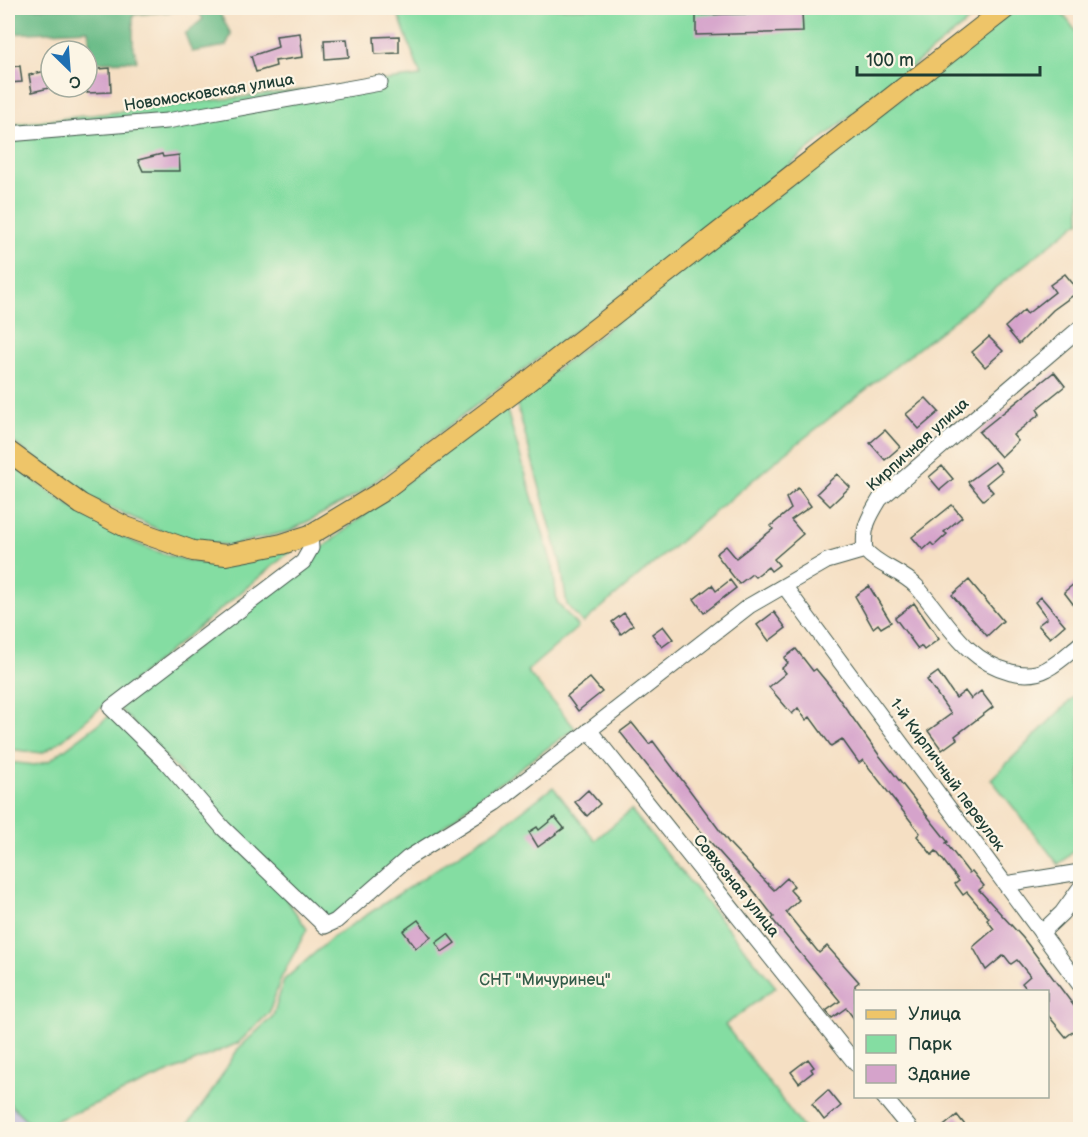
<svg xmlns="http://www.w3.org/2000/svg" width="1088" height="1137" viewBox="0 0 1088 1137" font-family="'Balsamiq Sans',sans-serif">
<style>
.industrial{fill:#c5c0da}
.green{fill:#84dda2;stroke:#528d6b;stroke-width:1.5}
.forest{fill:#6bbc88;stroke:#457c5e;stroke-width:1.5}
.building{fill:#d5a3cb}
.lines{fill:none;stroke-linecap:round;stroke-linejoin:round}
.minor-casing{stroke:#3f5549;stroke-width:17}
.major-casing{stroke:#3f5549;stroke-width:22}
.minor{stroke:#fff;stroke-width:15}
.major{stroke:#eec569;stroke-width:20}
.labels{text-anchor:middle;dominant-baseline:central;stroke-width:4.5;stroke-linejoin:round;paint-order:stroke}
.street-label{font-size:16px;fill:#1f3d34;stroke:#fcf5e5}
.park-label{font-size:16px;fill:#335d4a;stroke:#fcf5e5}
</style>
<rect width="100%" height="100%" fill="#fcf5e5"/>
<filter id="ink" filterUnits="userSpaceOnUse"><feTurbulence type="fractalNoise" baseFrequency=".0167" numOctaves="2"/><feDisplacementMap in="SourceGraphic" scale="12" xChannelSelector="R" yChannelSelector="G"/><feConvolveMatrix kernelMatrix="1 2 1 2 8 2 1 2 1" color-interpolation-filters="sRGB"/></filter>
<filter id="wash" filterUnits="userSpaceOnUse"><feTurbulence type="fractalNoise" baseFrequency=".008" numOctaves="4" result="noise"/><feDisplacementMap in="SourceGraphic" scale="24" xChannelSelector="R" yChannelSelector="G"/><feGaussianBlur stdDeviation="1.35" result="paint"/><feColorMatrix in="noise" values="0 0 0 0 0 0 0 0 0 0 0 0 0 0 0 0 0 1.4 0 .05"/><feComposite in="paint" operator="in"/></filter>
<g filter="url(#wash)">
<rect width="100%" height="100%" fill="#f5dfc3"/>
<path class="industrial" d="M8 1102 36 1129H8Z"/>
<path class="green" d="M396 8H985L688 246 358 494 290 531 232 545 201 543 168 534 84 495 8 438V125L421 76Z
M1015 8C1055 8 1058 2 1080 38V221L779 458 583 623 567 605 561 565 516 401Z
M505 404 553 568 557 602 578 627 527 671 575 728 476 800 349 904 327 919 320 920 119 708Z
M8 461C67 506 160 575 239 562 258 558 278 551 297 546L57 744 42 753 8 749Z
M1080 691V845L1059 865 991 779Z
M112 714 282 893 307 929 281 978 269 1013 238 1043 36 1129 8 1102V762L35 765 49 761Z
M553 787 595 840 631 810 776 987 725 1025 804 1129 184 1130 209 1096 238 1049 273 1016 284 980 333 937 505 824Z"/>
<path class="forest" d="M8 8H217L231 34 226 46 192 52 185 34 203 19 197 9 133 15V45L137 61 92 62 88 30 8 34Z"/>
<g id="blocks">
<path class="building" d="M802 12 803 32 696 35V15Z
M300 33 303 57 275 61 276 66 256 72 251 56 278 47 276 36Z
M399 36V53L375 54 374 37Z
M347 39 349 57 325 59 324 40Z
M20 66 22 82 8 83V67Z
M110 68 111 92 87 93V70Z
M46 71 49 88 32 92 29 75Z
M162 154 163 157 179 155 180 171H143L138 160Z
M1065 274 1079 291 1053 310 1019 344 1005 327 1024 310 1027 314 1055 292 1050 285Z
M989 337 1003 351 985 367 972 352Z
M1054 372 1065 386 1040 406 1037 409 1040 414 1013 435 1018 441 1001 457 979 432Z
M926 398 939 412 919 429 906 414Z
M885 430 900 447 885 460 870 443Z
M995 462 1002 471 986 484 993 492 983 500 968 482Z
M942 466 953 479 940 490 929 477Z
M837 474 850 487 830 506 817 493Z
M798 488 811 506 791 520 803 534 774 559 779 565 771 571 768 567 755 577 752 574 739 584 716 554 726 546 736 558 773 529 771 526 791 509 786 498Z
M952 505 962 517 944 532 947 534 934 546 931 543 923 550 912 537Z
M1080 579V613L1064 592Z
M730 580 736 588 704 613 694 599 712 585 716 591Z
M969 580 1003 621 987 636 952 595Z
M869 586 891 622 881 628 878 624 873 628 855 596Z
M1041 597 1065 625 1050 638 1038 625 1047 618 1035 602Z
M914 603 939 639 924 650 921 646 918 649 895 618Z
M774 612 786 628 769 641 757 625Z
M624 613 633 625 621 634 612 622Z
M663 626 673 639 662 647 652 634Z
M796 649 813 671 816 669 830 686 879 755 948 842 946 843 969 873 972 871 984 886 979 890 1023 938 1080 1014V1026L1066 1037 1047 1014V992H1029L1022 983 1030 976 1017 960 1011 964 1004 955 986 970 973 947 994 929 987 920 989 918 967 892 963 895 955 884 959 881 936 851 932 855 917 836 920 833 863 760 859 763 842 739 831 746 810 717 806 720 798 708 792 714 769 687 786 673 782 668 788 663 784 658Z
M938 672 956 698 965 691 971 699 981 691 993 707 955 736 957 739 942 750 928 731 951 714 927 680Z
M590 678 602 692 578 711 567 696Z
M632 723 649 744 653 741 729 843 767 883 774 890 787 878 794 886 790 890 799 900 786 912 819 953 827 946 859 982 855 985V1020L846 1008 832 1018 826 1011 840 1001 772 919 774 917 753 890 697 827 620 732Z
M588 790 600 804 587 816 575 802Z
M555 817 564 828 538 847 529 832 537 827 539 830Z
M418 920 431 937 416 948 403 931Z
M448 934 455 943 442 952 436 943Z
M808 1059 814 1067 811 1069 813 1072 799 1083 791 1072Z
M828 1090 841 1106 824 1120 812 1104Z
M957 1115 969 1130H939Z"/>
</g>
</g>
<g filter="url(#ink)">
<use href="#blocks" fill-opacity="0" stroke="#3f5549" stroke-width="1.5"/>
<g class="lines">
<defs>
<path id="minor" d="M8 134 167 121 380 83
M310 535 311 548 303 562 111 708 167 763 223 828 325 926 336 921 408 858 496 803 749 606 827 561 865 550C862 528 869 517 880 499L1080 328
M865 550C878 566 902 571 917 587 947 621 964 660 1011 672 1023 675 1036 675 1047 669 1059 663 1070 652 1080 644
M785 587 1080 985
M589 730 856 1064
M1005 884 1080 872
M1041 933 1062 913 1080 888
M883 1096 911 1130"/>
<path id="major" d="M8 451 81 504 126 527 193 551 226 555 282 544 310 535 381 492 517 390 1006 8"/>
</defs>
<use href="#minor" class="minor-casing"/>
<use href="#major" class="major-casing"/>
<use href="#minor" class="minor"/>
<use href="#major" class="major"/>
</g>
</g>
<g class="labels">
<g class="street-label">
<text transform="translate(209 93) rotate(-9)">Новомосковская улица</text>
<text transform="translate(918 445) rotate(-42)">Кирпичная улица</text>
<text transform="translate(947 775) rotate(54)">1-й Кирпичный переулок</text>
<text transform="translate(736 886) rotate(51)">Совхозная улица</text>
</g>
<g class="park-label">
<text x="545" y="980">СНТ "Мичуринец"</text>
</g>
</g>
<rect width="1088" height="1137" fill="none" stroke="#fcf5e5" stroke-width="30"/>
<rect x="854" y="990" width="195" height="108" fill="#fcf5e5" stroke="#a4ab9e" stroke-width="1.5"/>
<rect x="866" y="1010" width="30" height="9" fill="#eec569" stroke="#a4ab9e" stroke-width="1.5"/>
<text x="908" y="1020" font-size="18" fill="#1f3d34">Улица</text>
<rect x="866" y="1035" width="30" height="18" fill="#84dda2" stroke="#a4ab9e" stroke-width="1.5"/>
<text x="908" y="1050" font-size="18" fill="#1f3d34">Парк</text>
<rect x="866" y="1065" width="30" height="18" fill="#d5a3cb" stroke="#a4ab9e" stroke-width="1.5"/>
<text x="908" y="1080" font-size="18" fill="#1f3d34">Здание</text>
<g transform="translate(69 69) rotate(155)"><circle r="28" fill="#fcf5e5" stroke="#a4ab9e" stroke-width="1.5"/>
<path d="M0-4.5L10 22L0 15L-10 22Z" fill="#1f6fb2"/>
<text y="-9" font-size="16" font-weight="bold" text-anchor="middle" fill="#1f3d34">С</text>
</g>
<path d="M857 66v9h183v-9" fill="none" stroke="#1f3d34" stroke-width="3"/>
<text x="866" y="66" font-size="18" fill="#1f3d34" stroke="#fcf5e5" stroke-width="4.5" paint-order="stroke">100 m</text>
</svg>
